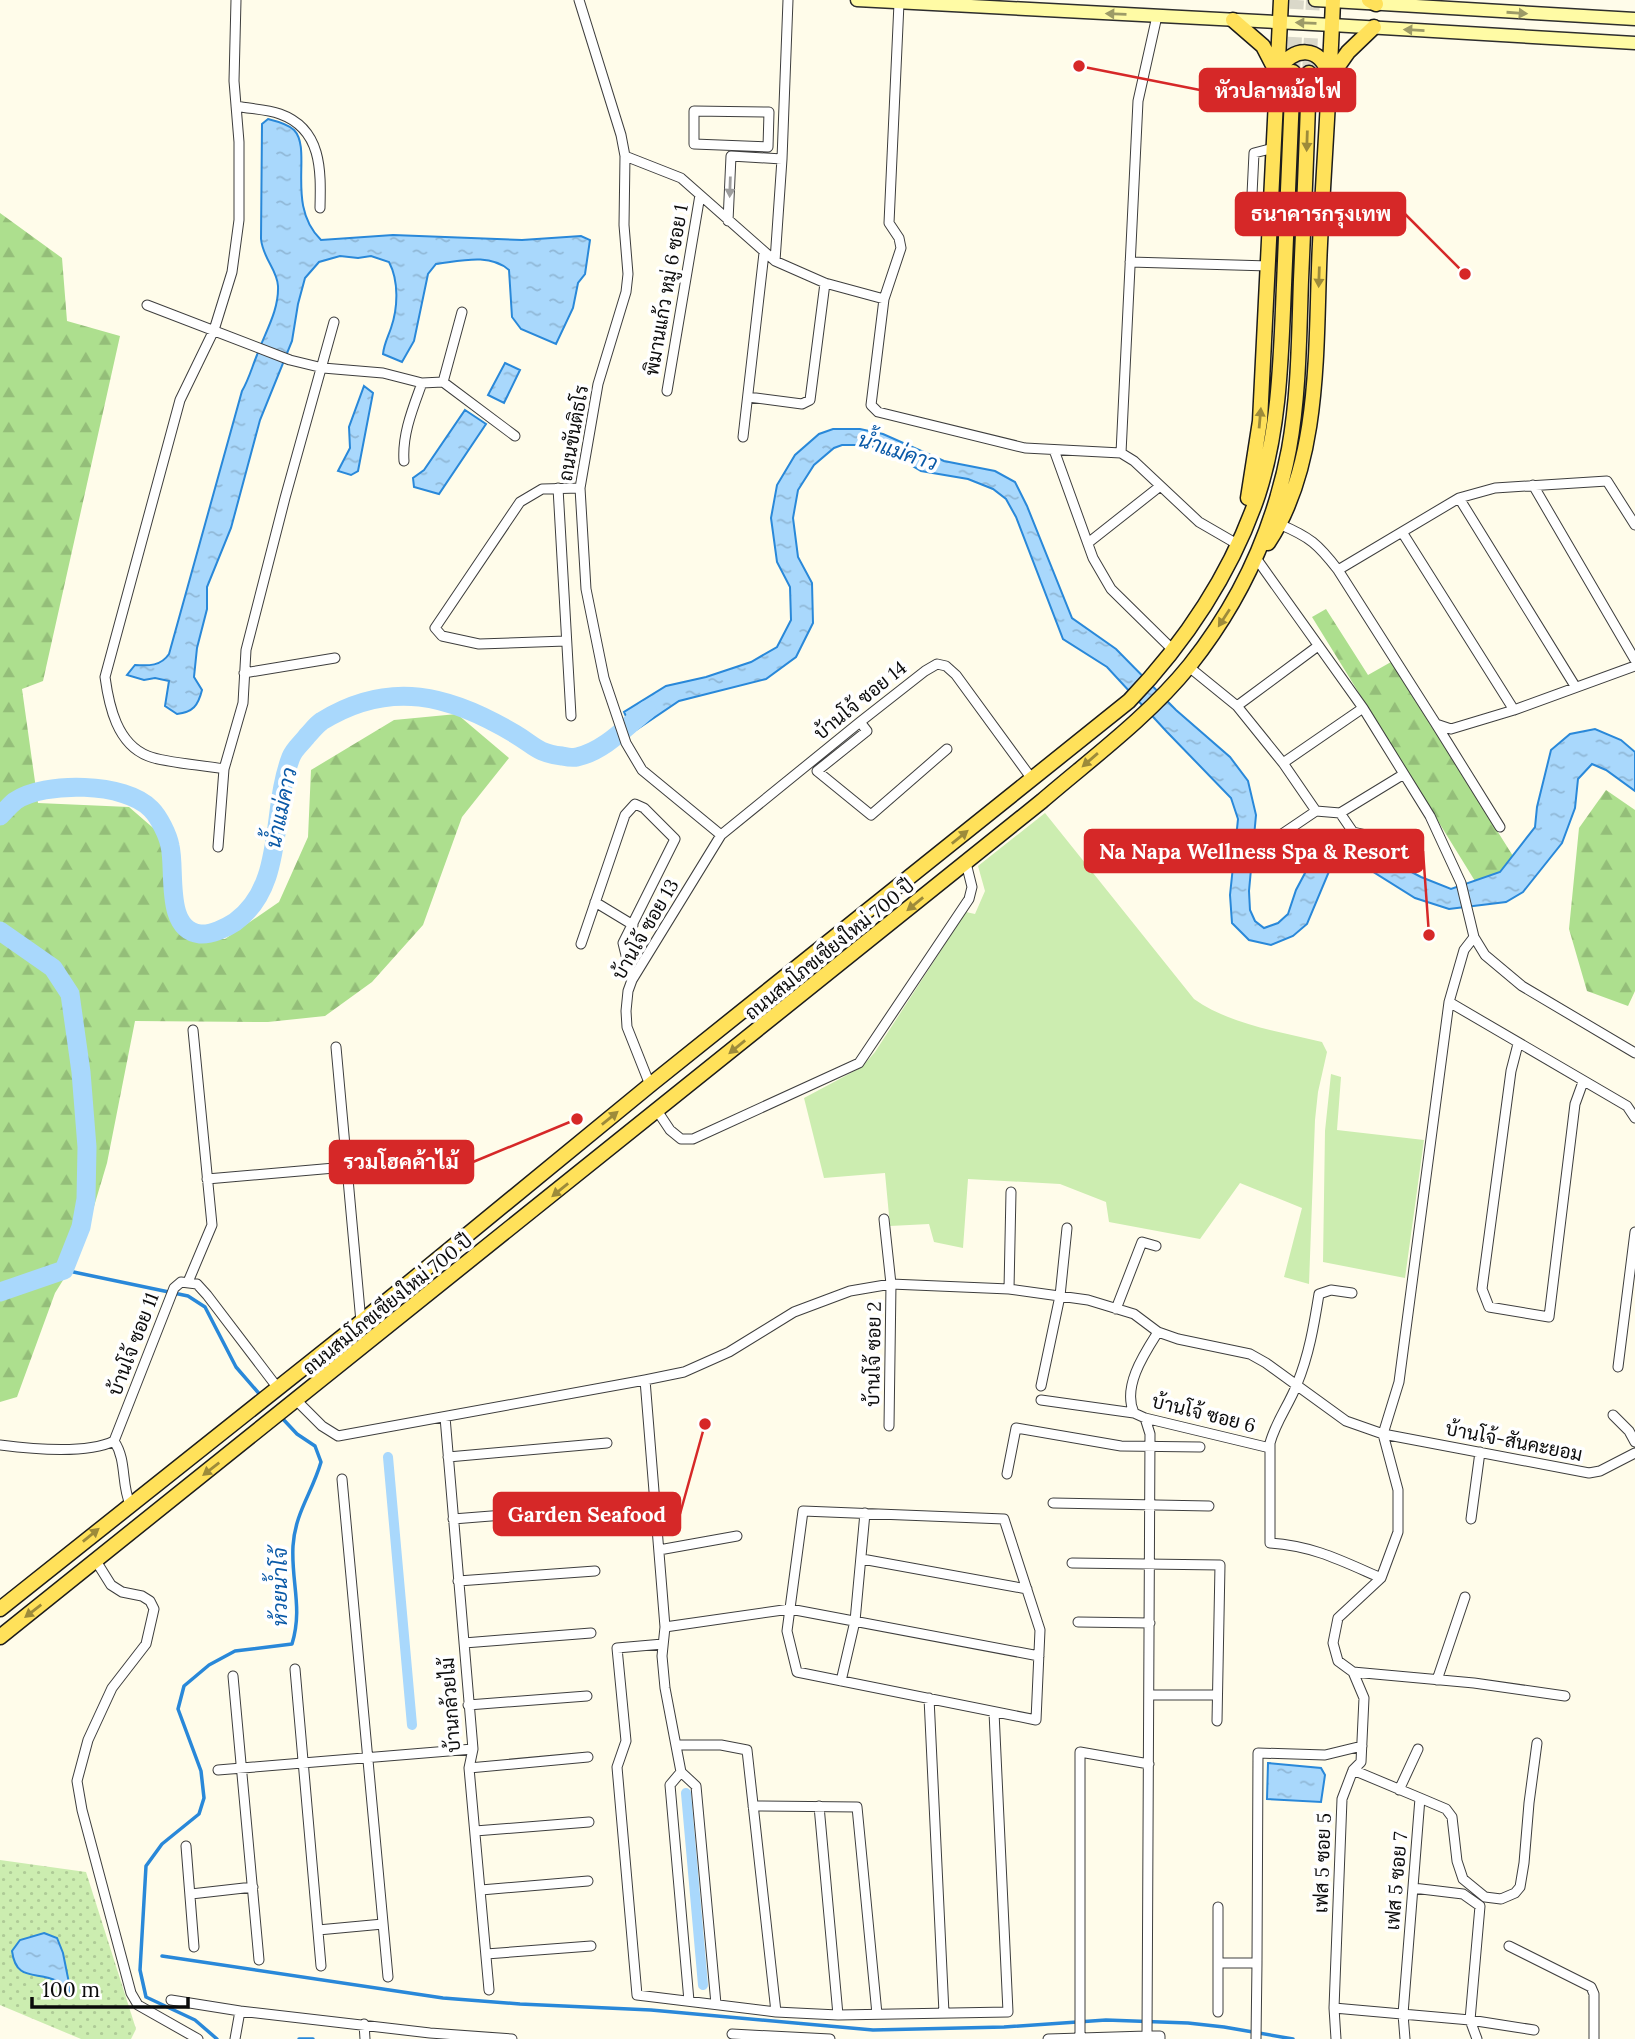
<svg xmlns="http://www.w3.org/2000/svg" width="1635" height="2039" viewBox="0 0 1635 2039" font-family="Lora,Sarabun,serif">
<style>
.grass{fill:#ccedb0}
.forest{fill:url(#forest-firs)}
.park{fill:url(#park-dots)}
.water{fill:url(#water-ripples);stroke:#2988d9;stroke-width:2}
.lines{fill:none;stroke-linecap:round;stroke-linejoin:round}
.stream{stroke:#2988d9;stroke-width:3.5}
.canal{stroke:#a9d8fc;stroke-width:10}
.river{stroke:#a9d8fc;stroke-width:19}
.primary-tunnel{stroke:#dad8c9;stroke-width:14;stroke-dasharray:14 7;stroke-linecap:butt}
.minor-casing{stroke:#3e3e3e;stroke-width:11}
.secondary-casing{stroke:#2d2d2d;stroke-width:15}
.primary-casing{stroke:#1c1c1c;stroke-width:17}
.minor{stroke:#fff;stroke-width:9}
.secondary{stroke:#fffba5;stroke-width:12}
.primary{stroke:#ffe15a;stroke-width:14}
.oneway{fill:#9d9b67}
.oneway2{fill:#9d8b3a}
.oneway3{fill:#9d9d9d}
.labels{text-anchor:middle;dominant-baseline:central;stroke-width:7;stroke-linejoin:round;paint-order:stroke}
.street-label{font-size:19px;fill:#0b0b0b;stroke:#fff}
.water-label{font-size:21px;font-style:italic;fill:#0a59a7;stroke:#fff}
.leader{fill:none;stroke:#d62828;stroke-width:2.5}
.callout-dot{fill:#d62828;stroke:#fff;stroke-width:2.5}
.callout{fill:#d62828;stroke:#d62828;stroke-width:2.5}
.callout-label{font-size:21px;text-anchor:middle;font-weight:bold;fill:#fff}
</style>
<defs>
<pattern id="forest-firs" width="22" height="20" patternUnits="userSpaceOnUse" patternTransform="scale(1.75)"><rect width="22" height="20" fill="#addf8e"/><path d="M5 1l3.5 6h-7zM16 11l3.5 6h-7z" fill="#94be79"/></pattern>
<pattern id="park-dots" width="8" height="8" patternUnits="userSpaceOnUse" patternTransform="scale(1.75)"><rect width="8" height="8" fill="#ccedb0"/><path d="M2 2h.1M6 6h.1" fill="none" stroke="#aeca96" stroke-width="1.8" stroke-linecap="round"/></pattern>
<pattern id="water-ripples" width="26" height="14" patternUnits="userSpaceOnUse" patternTransform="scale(1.75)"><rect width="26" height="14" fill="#a9d8fc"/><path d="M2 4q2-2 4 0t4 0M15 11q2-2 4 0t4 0" fill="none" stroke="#90b8d7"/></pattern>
</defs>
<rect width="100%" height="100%" fill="#fffcea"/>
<path class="grass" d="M1045 813 1194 999C1231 1025 1278 1031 1322 1042L1327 1052 1318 1092 1315 1120 1309 1284 1284 1277 1302 1208 1240 1183 1200 1239 1109 1222 1106 1202 1060 1184 968 1179 963 1248 934 1242 929 1224 890 1226 885 1173 824 1178 804 1098 862 1067 875 1052 966 912 975 914 985 891 978 866Z
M1331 1074 1341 1077 1337 1130 1424 1140 1405 1278 1323 1262 1325 1131Z"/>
<path class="forest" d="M0 213 62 258 67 321 120 336 43 681 22 689 38 803 129 807 159 833 166 861 169 911 190 939H225L279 902 308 837 311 770 394 720 457 714 509 758 462 817 423 925 372 982 325 1016 268 1022 135 1021 107 1163 80 1253 55 1293 17 1397 0 1402Z
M1326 609 1368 675 1391 662 1513 856 1500 872 1475 881 1312 617Z
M1606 790 1635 810V991L1628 1006 1587 991 1569 929 1579 828Z"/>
<path class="park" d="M0 1860 86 1872 136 2029 131 2039H81L0 2005Z"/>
<path class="water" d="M268 119C276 121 288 124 294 130 313 150 285 205 321 240L393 235 522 240 581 236 590 240 585 274 578 283 573 308 556 344 521 329 512 317 509 270C489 253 461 261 436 264L428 274 414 341 402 362 383 354C384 344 388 337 391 328 398 308 399 281 389 262L371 256 358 258 340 256 319 262 305 278 298 304 292 341 260 420 231 528 207 587V609L197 648 194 677 202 690C198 706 193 712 177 714L165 706 169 681 155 678 144 680 127 675 135 665C149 666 161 666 169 654L242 391C249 379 252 367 257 355 265 332 279 311 278 286 277 269 263 259 261 239L262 124Z
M505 363 520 370 504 403 488 395Z
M364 386 373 393 358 471 351 475 338 471 350 448 349 427Z
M465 410 486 424 439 494 414 487 413 478 424 470Z
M833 429H860L883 434 944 461 995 471 1015 482 1027 506 1072 618 1116 649 1176 710 1230 757 1248 781 1256 815 1249 891 1250 910 1255 921 1264 928 1278 923 1288 914 1296 890 1321 843 1343 839 1366 848 1421 877 1451 889 1500 872 1535 827 1537 807 1551 750 1570 734 1595 729 1621 740 1635 752V791L1606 770 1592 764 1578 779 1575 808 1562 843 1523 892 1506 902 1449 909 1415 898 1362 865 1350 861H1337L1330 869 1307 924 1293 936 1271 945 1249 940 1232 923 1230 895 1238 819 1231 798 1167 732 1107 667 1063 639 1016 517 1006 499 993 489 968 479 921 471 884 449 865 445H842L834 448 814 465 798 490 793 518 798 557 812 583 813 623 796 657 766 679 679 701 633 732 624 712 666 686 706 677 751 662 777 647 791 620 790 587 777 562 771 518 777 485 795 455 819 434Z
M1268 1763 1321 1768 1325 1775 1321 1802 1267 1799Z
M44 1933 57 1938 63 1953 71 1993C66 1989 62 1983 57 1981 36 1971 16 1982 12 1951L20 1940Z"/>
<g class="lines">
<path class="stream" d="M64 1270 188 1296 205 1307 236 1367 262 1397
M162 1956 443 1998 520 2004 651 2010 873 2030 1004 2027 1106 2020 1188 2023 1224 2027 1293 2039
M217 2039 195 2020 146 1997 140 1970 146 1866 162 1844 199 1814 204 1798 201 1771 178 1709 184 1686 209 1665 235 1651 292 1644C303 1608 291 1582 293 1546 295 1513 312 1493 321 1462L315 1446 297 1434 282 1418
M299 2039H313"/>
<path class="canal" d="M388 1457 412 1725
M686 1793 703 1985"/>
<path class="river" d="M0 816C5 811 10 805 15 801 44 781 126 782 151 809 159 817 168 835 170 846 176 870 164 930 200 934 211 935 226 928 235 922 286 885 270 811 291 757 294 749 302 743 307 736 312 731 316 725 322 721 390 679 450 695 515 734 535 746 537 753 562 756 567 757 573 758 577 757 604 751 626 727 647 710
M0 931 53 968 70 994 81 1072 87 1147 86 1199 81 1227 64 1270 0 1292"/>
<path class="primary-tunnel" d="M1293 72 1297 0
M1309 73 1313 0"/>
<defs>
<path id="minor" d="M579 0 621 135 625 156 624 225 628 274 626 292 598 384 580 488 586 589 604 678 626 743 642 770 721 835
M899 3 889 223 899 238 901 248 884 299 871 405 878 412 1025 448 1121 453 1134 461 1199 522 1237 544
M236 106C250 109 266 109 280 114 322 129 321 170 320 208
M694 111 769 112 768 147 694 144Z
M625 156 681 178 775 261 825 283 884 299
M1271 215H1251L1254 153 1274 148
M728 221 731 156 782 159
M775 261 782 159 788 0
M1130 262 1269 266
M147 305 290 360 323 368 383 373 422 383 443 382 515 436
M443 382 462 312
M667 391 700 195
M748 397 802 404 810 400 825 283
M743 437 764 253
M1054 450 1093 558 1111 589 1174 651
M1121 453 1138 101 1157 16
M404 461C402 434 413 408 422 383
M1533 485 1635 660
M558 488 571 716
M1459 498 1575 686
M1279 524C1310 537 1318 544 1338 570L1436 724 1451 729 1514 710 1635 666
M1402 532 1514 710
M1088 543 1159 487
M1256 558 1363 708 1430 816 1461 883 1474 937 1485 955 1522 986 1635 1053
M1338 570 1459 498 1495 488 1607 481 1635 525
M566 641 479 644 442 636 435 628 520 502 542 489 580 488
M1189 667 1237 706 1283 763 1316 811 1340 813 1404 774
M244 673 335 658
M1237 706 1318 646
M860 722 867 731 817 771 871 815 947 749
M1436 724 1500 827
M1283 763 1363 708
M224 769C204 765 165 763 148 756 117 744 109 706 105 677L180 400 214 330 232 272 239 220V142L234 81 236 0
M1340 813 1353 832 1375 837 1397 851
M1282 834 1316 811
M218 847 224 769 243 703 246 650 285 498 334 322
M595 902 633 925
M581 944 625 815 635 804 644 808 675 839 623 943 632 980
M1449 1002 1627 1106 1635 1118
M1518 1044 1511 1071 1482 1289 1489 1307 1549 1317 1575 1104 1583 1082
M336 1047 361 1322
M650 1085 627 1027 626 1011 628 991 632 980 721 835 860 722 925 671 937 664 946 666 956 675 1032 779
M658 1112 670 1130 681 1139H693L859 1063 969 899 972 887 966 863
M207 1179 346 1167
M884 1219 891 1284 889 1426
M188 1282 212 1225 193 1030
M1009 1289 1011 1192
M1352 1293 1331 1290 1319 1294C1314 1325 1309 1355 1297 1384 1289 1405 1276 1421 1270 1443V1543C1314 1546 1342 1561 1381 1578
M1116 1309 1142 1242 1156 1246
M1158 1332C1144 1354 1122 1387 1134 1413L1145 1418 1270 1448
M1618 1367 1635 1232
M645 1380 665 1627 662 1656 665 1688 681 1772 696 1786 716 2004
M1041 1386 1060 1296 1067 1228
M1041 1400 1134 1413
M297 1401 322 1426 338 1436 645 1380 684 1372 729 1352 794 1312 850 1291 891 1284 1009 1289 1088 1300 1134 1314 1158 1332 1178 1339 1250 1354 1266 1363 1346 1421 1383 1434 1589 1473 1600 1471 1635 1453
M1613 1415 1629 1431 1635 1442
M445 1417 473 1749 469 1768 489 1990
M1383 1434 1399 1382 1449 1002 1464 950 1474 937
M114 1441 174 1288 181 1282 197 1284 207 1295 277 1387
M114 1441C127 1460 121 1484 130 1504
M0 1445C31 1449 87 1454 114 1441
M448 1457 607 1443
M1007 1474 1016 1428 1121 1446 1200 1447
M342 1479 388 1977
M1053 1503 1209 1506
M803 1511 1004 1519 1040 1630 1036 1720 797 1672 787 1631Z
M453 1519 604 1507
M1471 1519 1480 1452
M659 1550 737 1536
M862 1559 1027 1589
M96 1561 111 1585 122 1592 142 1596 150 1601 154 1609 146 1644 112 1688 88 1740 77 1781 82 1810 131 1993 138 2005 198 2039
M1072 1563 1220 1565 1217 1721
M458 1581 595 1571
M1078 1622 1150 1623
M665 1627 790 1609 1039 1656
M464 1643 591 1633
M663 1644 617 1648 626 1741 617 1767 637 1995 776 2012 838 2015 1008 2012 994 1712
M295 1669 321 1966
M1353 1672 1474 1683 1565 1696
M233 1676 259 1960
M1437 1680 1465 1597
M841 1681 855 1621 865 1513
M1149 1695H1217
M929 1698 944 2013
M468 1705 587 1696
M677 1745H721L747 1750 776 2012
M469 1768 588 1757
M218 1770 473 1749
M1353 1770 1420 1798 1403 2014 1405 2039
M681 1772 670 1785 689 2001
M1399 1790 1418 1749
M1420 1798 1446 1809 1452 1817 1457 1861 1463 1879 1485 1897 1501 1899 1515 1893 1520 1887 1524 1863 1529 1803 1537 1743
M753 1806 857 1807 877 2014
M819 1806 838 2015
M475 1831 589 1822
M186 1846 194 1947
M1413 1888 1463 1894 1480 1906 1470 2020 1477 2039
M481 1890 588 1881
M191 1894 253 1887
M1218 1907V2012
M318 1930 383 1924
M1509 1946 1591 1987 1594 1994V2039
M486 1954 591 1946
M1218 1963H1257L1258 1753 1325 1755 1362 1746
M171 2000 240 2011 430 2033 512 2039
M1334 2008 1470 2020 1534 2030
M364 2024 365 2039
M732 2034 830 2039
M1147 2036H1160V2039
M1080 2038V1752L1149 1764
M235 2039 240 2011
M1048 2039 1147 2036 1150 1434 1145 1418
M1256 2039 1257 1963
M1336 2039 1334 2008 1342 1799 1353 1770 1361 1762 1364 1698 1353 1672 1338 1661 1333 1643 1338 1618 1381 1578 1398 1532V1490L1383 1434"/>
<path id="secondary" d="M857 0 1332 25 1635 43
M1315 0 1635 19"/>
<path id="primary" d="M1369 0 1376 4
M1233 20 1263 46 1276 71
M1279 71C1291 45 1323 46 1328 75
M1329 79 1348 52 1374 27
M1248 498 1260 421 1281 0
M1268 543C1323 460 1315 340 1320 244 1324 163 1330 81 1333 0
M0 1609 361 1322 650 1085 1129 701C1185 643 1232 572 1258 495 1280 428 1281 355 1284 285 1287 214 1290 143 1293 72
M0 1637 1042 801C1092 758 1148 717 1190 665 1240 602 1274 528 1289 449 1299 394 1299 336 1301 280 1304 211 1307 142 1309 73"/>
</defs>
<use href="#minor" class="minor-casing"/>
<use href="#secondary" class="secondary-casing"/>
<use href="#primary" class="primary-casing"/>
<use href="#minor" class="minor"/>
<use href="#secondary" class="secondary"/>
<use href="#primary" class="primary"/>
</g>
<defs><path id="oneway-solid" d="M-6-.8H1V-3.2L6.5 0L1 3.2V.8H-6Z" transform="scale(1.75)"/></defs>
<g class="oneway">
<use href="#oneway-solid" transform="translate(1517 13) rotate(4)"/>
<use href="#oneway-solid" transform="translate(1116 14) rotate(-178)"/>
<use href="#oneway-solid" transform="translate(1306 23) rotate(-178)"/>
<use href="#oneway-solid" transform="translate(1414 30) rotate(-177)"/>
</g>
<g class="oneway2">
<use href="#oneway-solid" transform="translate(1307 141) rotate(92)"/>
<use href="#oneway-solid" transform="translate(1319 277) rotate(92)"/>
<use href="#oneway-solid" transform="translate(1260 418) rotate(-85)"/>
<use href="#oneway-solid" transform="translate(1224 618) rotate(123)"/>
<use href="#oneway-solid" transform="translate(1090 760) rotate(139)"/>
<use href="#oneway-solid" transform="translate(960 837) rotate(-39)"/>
<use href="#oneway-solid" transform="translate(915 904) rotate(141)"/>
<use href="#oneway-solid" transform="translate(737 1047) rotate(141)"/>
<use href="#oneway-solid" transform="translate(610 1118) rotate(-39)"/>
<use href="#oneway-solid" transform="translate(560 1190) rotate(141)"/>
<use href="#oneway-solid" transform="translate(211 1469) rotate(142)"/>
<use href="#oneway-solid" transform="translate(91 1535) rotate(-39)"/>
<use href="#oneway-solid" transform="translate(33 1611) rotate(142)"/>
</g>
<use class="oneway3" href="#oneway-solid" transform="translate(730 187) rotate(92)"/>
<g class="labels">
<g class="street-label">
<text transform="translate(666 290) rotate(-80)">พิมานแก้ว หมู่ 6 ซอย 1</text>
<text transform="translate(573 433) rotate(-80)">ถนนขันติธโร</text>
<text transform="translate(860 700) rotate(-39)">บ้านโจ้ ซอย 14</text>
<text transform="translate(645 929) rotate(-60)">บ้านโจ้ ซอย 13</text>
<text transform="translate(829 949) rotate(-39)">ถนนสมโภชเชียงใหม่ 700 ปี</text>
<text transform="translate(387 1304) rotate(-39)">ถนนสมโภชเชียงใหม่ 700 ปี</text>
<text transform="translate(133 1344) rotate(-69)">บ้านโจ้ ซอย 11</text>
<text transform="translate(873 1354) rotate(-89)">บ้านโจ้ ซอย 2</text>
<text transform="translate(1204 1413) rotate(14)">บ้านโจ้ ซอย 6</text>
<text transform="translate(1514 1441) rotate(11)">บ้านโจ้-สันคะยอม</text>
<text transform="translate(450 1705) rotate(-94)">บ้านกล้วยไม้</text>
<text transform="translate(1322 1863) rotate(-88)">เฟส 5 ซอย 5</text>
<text transform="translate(1396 1881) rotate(-85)">เฟส 5 ซอย 7</text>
</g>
<g class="water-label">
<text transform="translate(898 451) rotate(18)">น้ำแม่คาว</text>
<text transform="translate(281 808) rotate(-78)">น้ำแม่คาว</text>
<text transform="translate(279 1587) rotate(-90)">ห้วยน้ำโจ้</text>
</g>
</g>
<path class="leader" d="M1079 66L1200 90M1465 274L1405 214M1429 935L1423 851M577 1119L473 1162M705 1424L680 1514"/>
<g class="callout-dot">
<circle cx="1079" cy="66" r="7"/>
<circle cx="1465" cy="274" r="7"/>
<circle cx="1429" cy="935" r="7"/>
<circle cx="577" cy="1119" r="7"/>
<circle cx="705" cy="1424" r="7"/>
</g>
<g class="callout">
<rect x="1200" y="69" width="155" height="42" rx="7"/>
<rect x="1236" y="193" width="169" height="42" rx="7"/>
<rect x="1085" y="830" width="338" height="42" rx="7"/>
<rect x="330" y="1141" width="143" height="42" rx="7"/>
<rect x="494" y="1493" width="186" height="42" rx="7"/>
</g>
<g class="callout-label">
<text x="1278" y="98">หัวปลาหม้อไฟ</text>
<text x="1321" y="221">ธนาคารกรุงเทพ</text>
<text x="1254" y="859">Na Napa Wellness Spa &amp; Resort</text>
<text x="401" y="1169">รวมโฮคค้าไม้</text>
<text x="587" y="1522">Garden Seafood</text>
</g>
<path d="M32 1997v10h156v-10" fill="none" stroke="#0b0b0b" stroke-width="3.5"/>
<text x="42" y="1997" font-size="21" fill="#0b0b0b" stroke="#ffffff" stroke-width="5" paint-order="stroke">100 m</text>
</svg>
